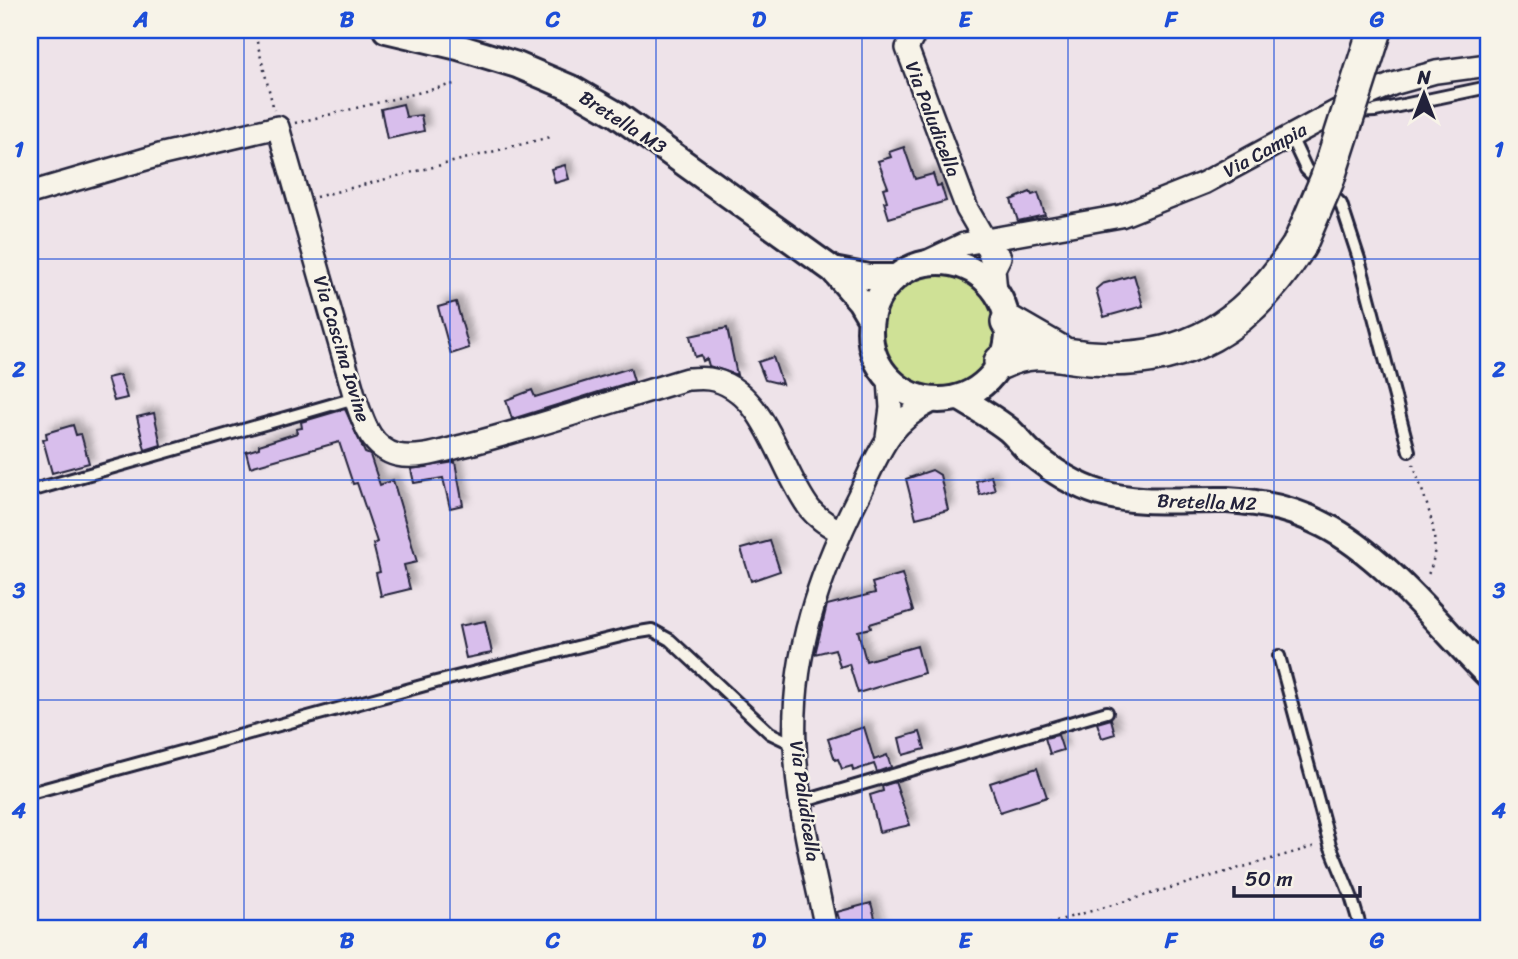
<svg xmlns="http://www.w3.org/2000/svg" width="1518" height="959" viewBox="0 0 1518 959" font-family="Sriracha,sans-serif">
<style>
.green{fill:#cfe196;stroke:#788268;stroke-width:2}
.building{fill:#d8beec;stroke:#22223b;stroke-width:2;filter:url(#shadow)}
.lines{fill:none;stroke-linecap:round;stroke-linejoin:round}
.service-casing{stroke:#22223b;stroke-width:16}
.minor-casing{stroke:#22223b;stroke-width:26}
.tertiary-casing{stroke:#22223b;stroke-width:30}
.trunk-casing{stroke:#22223b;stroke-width:38}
.path{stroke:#22223b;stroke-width:2.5;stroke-dasharray:2 5;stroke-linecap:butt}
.service{stroke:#f7f3e8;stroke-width:10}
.minor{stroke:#f7f3e8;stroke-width:21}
.tertiary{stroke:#f7f3e8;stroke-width:24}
.trunk{stroke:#f7f3e8;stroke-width:33}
.trunk-bridge-casing{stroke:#22223b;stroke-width:38;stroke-linecap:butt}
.trunk-bridge{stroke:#f7f3e8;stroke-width:33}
.grid{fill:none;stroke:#1d4ed8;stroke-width:2;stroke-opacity:0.55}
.labels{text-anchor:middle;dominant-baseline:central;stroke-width:5;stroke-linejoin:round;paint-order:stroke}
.street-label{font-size:19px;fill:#22223b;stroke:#f7f3e8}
.neatline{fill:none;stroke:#1d4ed8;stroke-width:2.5}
.grid-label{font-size:23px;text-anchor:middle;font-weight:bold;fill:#1d4ed8}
</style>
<defs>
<filter id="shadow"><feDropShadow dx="6" dy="-6" stdDeviation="3.5" flood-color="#0004"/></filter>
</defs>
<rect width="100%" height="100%" fill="#eee3e9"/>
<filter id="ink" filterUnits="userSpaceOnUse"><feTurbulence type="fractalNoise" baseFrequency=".0143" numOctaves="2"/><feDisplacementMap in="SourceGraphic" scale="14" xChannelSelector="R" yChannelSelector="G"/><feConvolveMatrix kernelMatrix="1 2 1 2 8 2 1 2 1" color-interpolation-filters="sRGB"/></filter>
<g filter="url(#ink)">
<path class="green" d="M883 331a57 57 0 1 1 114 0a57 57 0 1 1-114 0Z"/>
<path class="building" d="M403 104 406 117 421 115 424 131 387 139 381 109Z
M904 147 915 179 933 174 937 186 941 185 946 201 889 218 884 202 887 201 883 188 888 187 878 161 891 157 889 152Z
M565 165 569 179 555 183 551 169Z
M1030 192 1032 195 1038 193 1045 215 1018 221 1011 200Z
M1134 275 1143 306 1104 317 1096 289 1102 284Z
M456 302 469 348 451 354 438 307Z
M727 328 737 375 709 366 707 359 703 361 701 355 695 357 690 336Z
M773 357 782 384 765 380 758 362Z
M630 368 634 381 512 419 506 400 532 390 535 397Z
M120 375 127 398 114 401 107 378Z
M345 409 365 453 370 455 380 485 393 480 417 562 404 565 410 589 381 596 376 573 380 572 373 544 377 542 357 483 353 484 339 442 250 467 246 452 259 448V445L297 433 296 429 302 428 301 422Z
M154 413 161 445 145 450 137 417Z
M73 425 76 435 81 434 89 463 52 473 43 440 47 439 46 433Z
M455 462 463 505 450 508 443 478 414 483 411 469Z
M932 470 940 475 948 510 916 518 906 479Z
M991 476 995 490 980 495 976 481Z
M770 541 780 571 751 581 741 549Z
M902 574 913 611 870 624 871 628 858 631 866 661 917 646 924 673 858 693 849 664 840 667 835 649 815 654 827 605 875 593 872 583Z
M485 621 492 653 466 658 459 626Z
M1111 719 1115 734 1102 738 1097 723Z
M864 727 874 760 887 755 891 767 877 772 874 764 853 771 852 766 842 769 838 759 835 760 828 739Z
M920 732 925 749 903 755 899 738Z
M1058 735 1063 750 1050 754 1045 738Z
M1037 768 1047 797 1000 812 990 783Z
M895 782 910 825 879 832 870 795 883 791 882 786Z
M871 903 878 929H842L837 912Z"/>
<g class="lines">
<defs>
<path id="service" d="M1354 112 1375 111 1488 87
M1290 135 1306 169 1341 204 1359 259 1409 451
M30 491 355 398
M1279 656 1330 845 1351 896 1361 929
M30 793 436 682 633 633 652 630 670 640 770 733 795 745
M801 802 1107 712"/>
<path id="minor" d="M917 30 907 48 967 209 985 240 994 269
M30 193 163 154 278 127 355 398C363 421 370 448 397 455 419 460 445 450 466 445 540 426 613 401 687 379 694 379 702 378 709 379 765 387 779 469 810 509 818 519 829 525 840 532
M924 263 964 244 1121 216 1204 183 1361 98 1393 84 1436 72 1488 65
M996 292 994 269 1000 257
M887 438 891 408 889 380
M826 929C814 869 797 807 795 745 791 655 819 574 859 495 879 453 888 423 932 401"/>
<path id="tertiary" d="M386 30 458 47 517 65 571 88 616 114 833 270 860 301 870 318
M870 331a69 69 0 1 1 138 0a69 69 0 1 1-138 0Z
M833 270 869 277H895
M960 398C976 408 994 418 1009 430 1017 437 1023 446 1031 453 1051 470 1074 485 1100 493 1140 505 1185 499 1227 500 1260 502 1294 509 1324 525 1385 556 1439 626 1488 675"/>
<path id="trunk" d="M1008 322 1060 352
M1001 362C1035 346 1055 355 1090 358 1187 365 1247 326 1299 246"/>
</defs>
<use href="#service" class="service-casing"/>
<use href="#minor" class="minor-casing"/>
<use href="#tertiary" class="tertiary-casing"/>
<use href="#trunk" class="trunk-casing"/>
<path class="path" d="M250 30 256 38 274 110
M295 123 454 84
M316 197 550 137
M1413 464C1424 499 1447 543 1426 578
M1029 929 1316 846"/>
<use href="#service" class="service"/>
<use href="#minor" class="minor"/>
<use href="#tertiary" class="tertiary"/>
<use href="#trunk" class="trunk"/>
<defs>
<path id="trunk-bridge" d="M1299 246 1327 180 1375 30"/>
</defs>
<use href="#trunk-bridge" class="trunk-bridge-casing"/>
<use href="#trunk-bridge" class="trunk-bridge"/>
</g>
</g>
<path class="grid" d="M244 30V929M450 30V929M656 30V929M862 30V929M1068 30V929M1274 30V929M30 259H1488M30 480H1488M30 700H1488"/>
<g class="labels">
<g class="street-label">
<text transform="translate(933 119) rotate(69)">Via Paludicella</text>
<text transform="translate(623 122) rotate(33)">Bretella M3</text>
<text transform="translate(1265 150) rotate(-29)">Via Campia</text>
<text transform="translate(342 349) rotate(73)">Via Cascina Iovine</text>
<text transform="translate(1207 502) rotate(2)">Bretella M2</text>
<text transform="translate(805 801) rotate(82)">Via Paludicella</text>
</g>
</g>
<rect width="1518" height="959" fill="none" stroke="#f7f3e8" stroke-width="77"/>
<g transform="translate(1424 94)" stroke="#f7f3e8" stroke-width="5" paint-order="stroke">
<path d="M0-5L12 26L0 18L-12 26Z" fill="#22223b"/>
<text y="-10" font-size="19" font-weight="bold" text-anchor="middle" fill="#22223b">N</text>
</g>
<path d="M1234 886v10h126v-10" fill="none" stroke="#22223b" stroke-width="3.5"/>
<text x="1245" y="886" font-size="21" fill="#22223b" stroke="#f7f3e8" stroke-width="5" paint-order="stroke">50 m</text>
<rect x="38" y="38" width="1442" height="882" class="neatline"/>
<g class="grid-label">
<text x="141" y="27">A</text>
<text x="347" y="27">B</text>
<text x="553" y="27">C</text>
<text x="759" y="27">D</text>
<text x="965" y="27">E</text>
<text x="1171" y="27">F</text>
<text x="1377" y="27">G</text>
<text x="19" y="157">1</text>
<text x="1499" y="157">1</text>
<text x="19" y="377">2</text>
<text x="1499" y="377">2</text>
<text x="19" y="598">3</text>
<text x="1499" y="598">3</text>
<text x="19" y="818">4</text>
<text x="1499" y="818">4</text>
<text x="141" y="948">A</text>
<text x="347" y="948">B</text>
<text x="553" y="948">C</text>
<text x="759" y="948">D</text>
<text x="965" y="948">E</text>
<text x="1171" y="948">F</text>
<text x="1377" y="948">G</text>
</g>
</svg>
